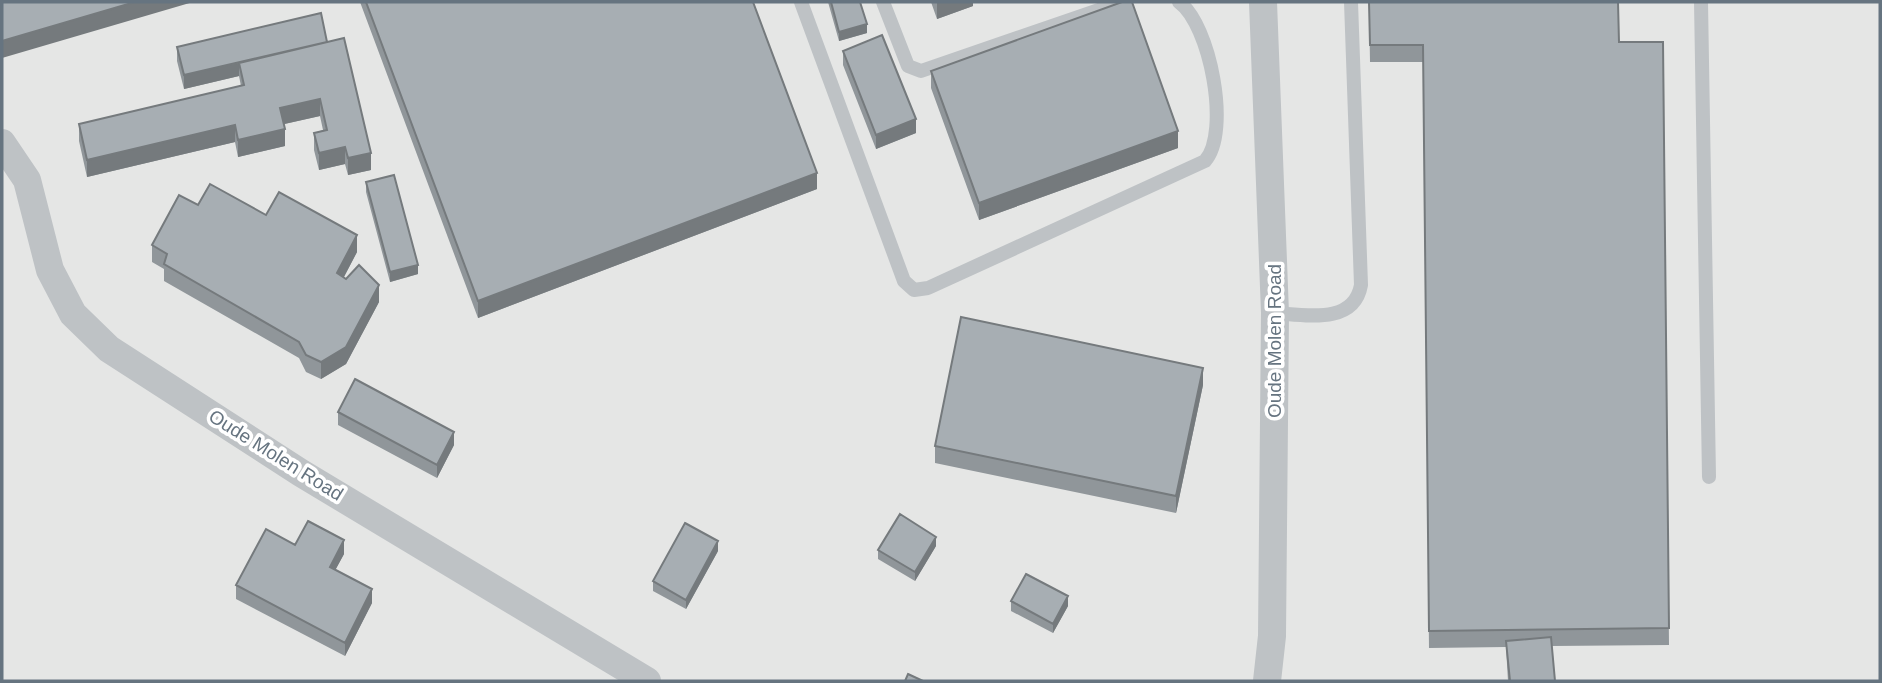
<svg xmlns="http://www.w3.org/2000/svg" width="1882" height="683" viewBox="0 0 1882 683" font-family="Helvetica,sans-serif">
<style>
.built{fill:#e5e6e5}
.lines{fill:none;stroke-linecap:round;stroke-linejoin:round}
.service{stroke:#bec2c5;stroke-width:14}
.minor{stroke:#bec2c5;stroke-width:28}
.wall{fill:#90969a}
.shaded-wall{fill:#757a7d}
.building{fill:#a7aeb3;stroke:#757a7d;stroke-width:2}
.labels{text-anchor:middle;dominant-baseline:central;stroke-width:7;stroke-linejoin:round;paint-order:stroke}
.street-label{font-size:19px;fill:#667480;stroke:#fff}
</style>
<rect width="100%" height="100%" fill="#f5f5f1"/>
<path class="built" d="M2 2H1880V681H2Z"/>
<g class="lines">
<path class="service" d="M801 2 904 281 914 290 928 288 1205 161C1231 132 1210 24 1179 2
M883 2 908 66 921 71 1122 2
M1701 2 1709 477
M1275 313C1306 315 1354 325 1361 285L1351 2"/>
<path class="minor" d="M1263 2 1275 313 1272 636 1267 681
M2 143 27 180 50 270 73 314 109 349 301 473 647 681"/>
</g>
<path class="wall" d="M360 2H753L817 189 478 318Z
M828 2H860L867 33 839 41Z
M931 2H973V6L937 19Z
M1369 2 1619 42H1663L1669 645 1552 646 1555 681H1508L1506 647 1429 648 1423 62H1370Z
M327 42 371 170 348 175 345 164 319 170 314 150V133L323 130 320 116 284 124 285 146 238 157 235 142 87 177 79 141V124L241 86 239 76 184 89 177 61V47Z
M843 51 916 133 876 149 843 65Z
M931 71 1178 148 979 220 931 88Z
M366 182 418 274 390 282 366 192Z
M198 205 266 215 357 252 344 277 379 302 346 364 321 379 306 372 299 358 164 281V269L152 262V245Z
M1203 385 1176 513 935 463V446Z
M338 412 454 445 437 478 338 425Z
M295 545 344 554 335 570 372 603 345 656 236 599V585Z
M936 546 915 581 878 559V550Z
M718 551 686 609 653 591V581Z
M1011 601 1068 606 1053 633 1011 611Z"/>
<path class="shaded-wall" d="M135 2H193L2 58V41Z
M937 2H973V6L937 19Z
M867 24V33L839 41V32Z
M239 63V76L184 89V75Z
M320 99V116L280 125V108Z
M916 119V133L876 149V135Z
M235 125V142L87 177V160Z
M285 129V146L238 157V140Z
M1178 131V148L979 220V203Z
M345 147V164L319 170V153Z
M371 153V170L348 175V158Z
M817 173V189L478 318V301Z
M357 235V252L337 290V273Z
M418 265V274L390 282V272Z
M379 285V302L346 364 321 379V362Z
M1203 368V385L1176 513V496Z
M454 432V445L437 478V465Z
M936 537V546L915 581V572Z
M344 540V554L330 580V567Z
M718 541V551L686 609V600Z
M372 589V603L345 656V643Z
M1068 596V606L1053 633V624Z"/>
<path class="building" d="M2 2H135L2 41Z
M366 2H753L817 173 478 301Z
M831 2H860L867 24 839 32Z
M1122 2H1132L1178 131 979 203 931 71Z
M1369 2H1618L1619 42H1663L1669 628 1429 631 1423 45H1370Z
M321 13 327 42 184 75 177 47Z
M882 35 916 119 876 135 843 51Z
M344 38 371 153 348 158 345 147 319 153 314 133 327 130 320 99 280 108 285 129 238 140 235 125 87 160 79 124 244 85 239 63Z
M394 175 418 265 390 272 366 182Z
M210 184 266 215 279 192 357 235 337 273 346 279 359 265 379 285 346 347 321 362 306 355 299 342 164 264 167 254 152 245 179 195 198 205Z
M961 317 1203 368 1176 496 935 446Z
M355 379 454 432 437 465 338 412Z
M900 514 936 537 915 572 878 550Z
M308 521 344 540 330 567 372 589 345 643 236 585 266 529 295 545Z
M685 523 718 541 686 600 653 581Z
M1026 574 1068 596 1053 624 1011 601Z
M1551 637 1555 681H1510L1506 641Z
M908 674 923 681H905Z"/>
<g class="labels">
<g class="street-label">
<text transform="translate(1274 341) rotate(-90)">Oude Molen Road</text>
<text transform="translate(276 455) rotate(32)">Oude Molen Road</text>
</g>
</g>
<rect width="1882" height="683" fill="none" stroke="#667480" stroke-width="7"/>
</svg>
